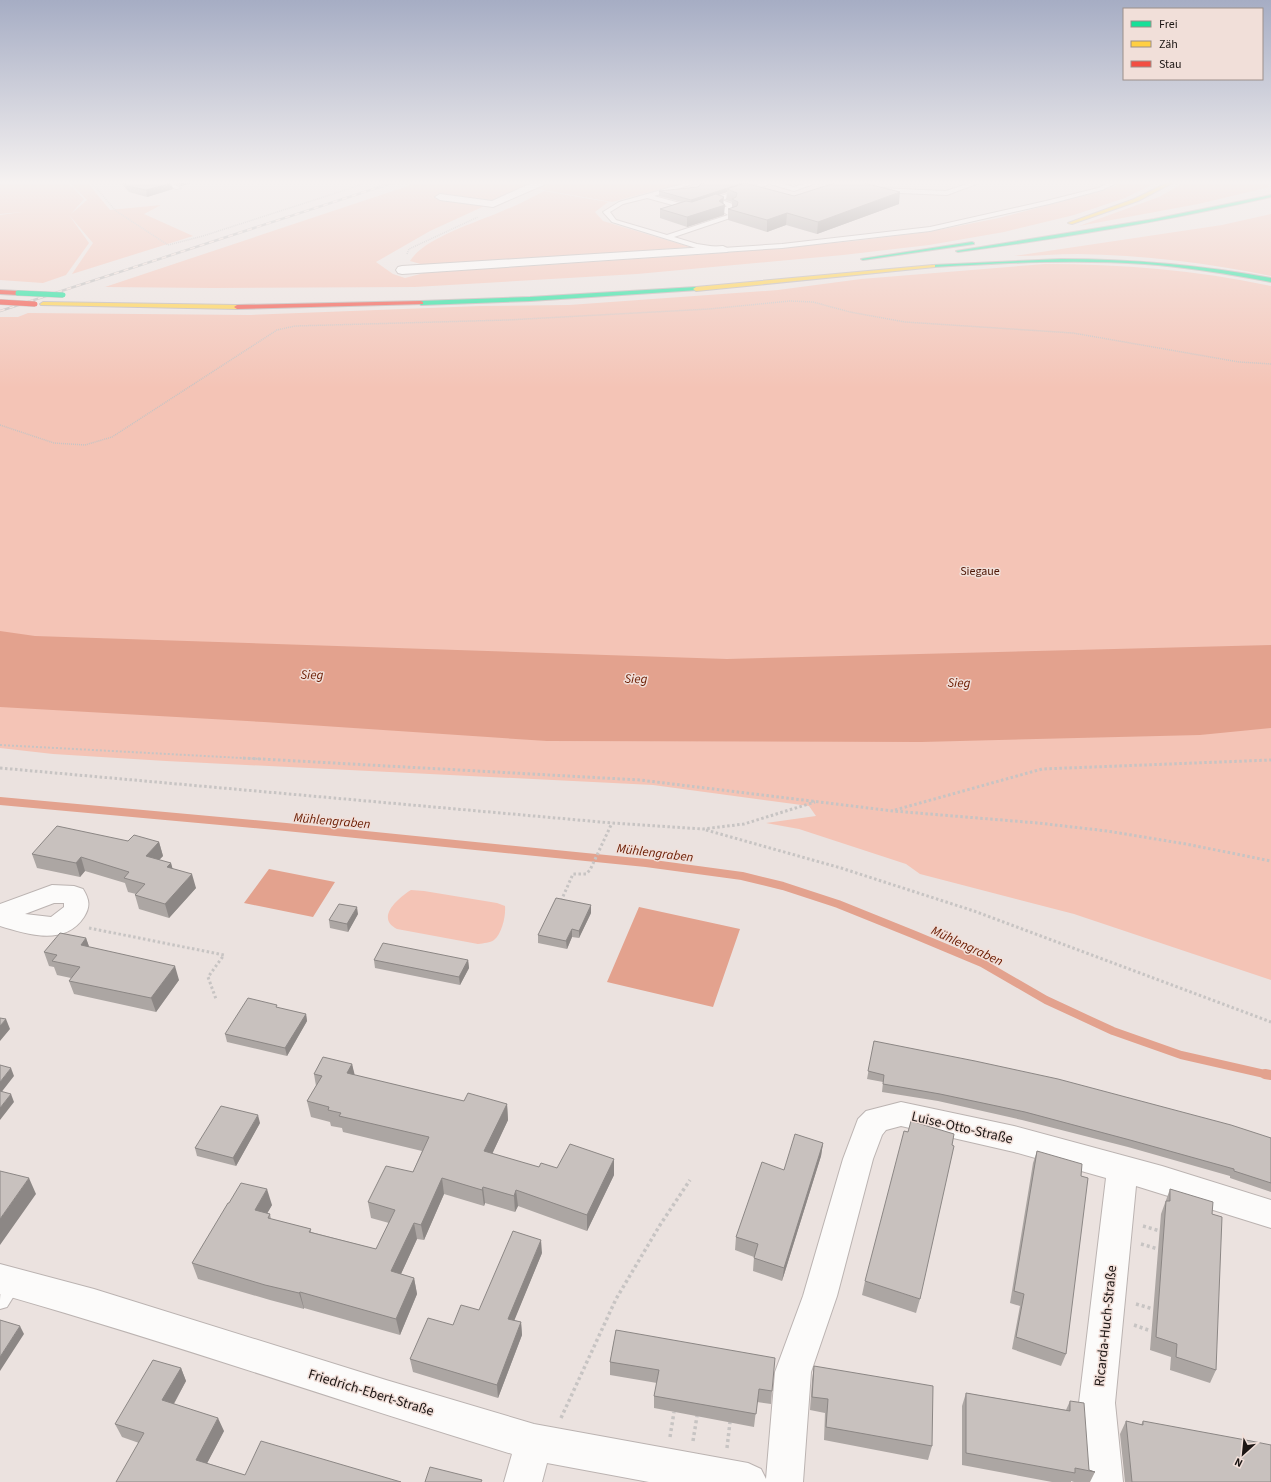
<svg xmlns="http://www.w3.org/2000/svg" width="1271" height="1482" viewBox="0 0 1271 1482" font-family="'Source Sans 3',sans-serif">
<style>
.green{fill:#f4c4b6}
.water{fill:#e3a28e}
.lines{fill:none;stroke-linecap:round;stroke-linejoin:round}
.stream-far1{stroke:#e3a28e;stroke-width:8}
.stream{stroke:#e3a28e;stroke-width:10}
.lane-casing{stroke:#bbb3b1;stroke-width:2}
.street-casing{stroke:#bbb3b1;stroke-width:2}
.fast-casing{stroke:#bbb3b1;stroke-width:2}
.slow-casing{stroke:#bbb3b1;stroke-width:2}
.jam-casing{stroke:#bbb3b1;stroke-width:2}
.path-far3{stroke:#c7c4c3;stroke-width:1.5;stroke-dasharray:1 1;stroke-linecap:butt}
.path-far2{stroke:#c7c4c3;stroke-width:2;stroke-dasharray:2 2;stroke-linecap:butt}
.path-far1{stroke:#c7c4c3;stroke-width:3;stroke-dasharray:2.5 2.5;stroke-linecap:butt}
.path{stroke:#c7c4c3;stroke-width:3.5;stroke-dasharray:3 3;stroke-linecap:butt}
.lane{fill:#fcfbfa;fill-rule:evenodd}
.street{fill:#fcfbfa;fill-rule:evenodd}
.fast{fill:#16e098;fill-rule:evenodd}
.slow{fill:#ffcf43;fill-rule:evenodd}
.jam{fill:#f24e42;fill-rule:evenodd}
.rail-casing{stroke:#bdbbba;stroke-width:2.5}
.rail{stroke:#f1dfd9;stroke-width:1.5;stroke-dasharray:5;stroke-linecap:butt}
.fast-bridge-casing{stroke:#bbb3b1;stroke-width:6;stroke-linecap:butt}
.jam-bridge-casing{stroke:#bbb3b1;stroke-width:6;stroke-linecap:butt}
.fast-bridge{stroke:#16e098;stroke-width:5}
.jam-bridge{stroke:#f24e42;stroke-width:5}
.wall{fill:#aca6a3}
.shaded-wall{fill:#8c8785}
.building{fill:#c8c1be;stroke:#8c8785}
.labels{text-anchor:middle;dominant-baseline:central;stroke-width:3;stroke-linejoin:round;paint-order:stroke}
.park-label{font-size:12px;fill:#4d1605;stroke:#f1dfd9}
.water-label{font-size:13px;font-style:italic;fill:#6a1b00;stroke:#f1dfd9}
.near-street-label{font-size:14px;fill:#1c1614;stroke:#f1dfd9}
</style>
<rect width="100%" height="100%" fill="#ebe2df"/>
<path class="green" d="M0 181H66L84 199 71 214 87 200 68 181H86L110 210 161 205 144 214 193 236 72 274 93 243 69 215 89 243 66 275 43 283 0 280V215L22 212 49 213 22 212 0 214Z
M423 181H686L668 187 612 202 526 187 430 231 376 262 393 274 405 278 424 273 710 254 854 241 933 231 999 218 1105 190 1128 181H1159L1125 198 1074 215 1004 232 929 245 843 255 637 274 415 287 213 288 105 287Z
M1187 181H1263L1270 187 1198 204 1079 226 1159 197Z
M544 191 608 202 595 212 603 221 690 247 431 267 410 261C424 238 475 223 500 212 515 206 530 199 544 191Z
M1271 214V276C1208 263 1143 255 1078 254 1056 254 1035 256 1014 256L1222 225Z
M1045 264C1121 264 1196 270 1271 286V980L1074 914 920 874 906 864 799 829 766 823 816 816 809 806 653 785 166 761 53 754 0 748V317H18L28 313 250 315 481 306 569 305 778 290 861 279Z
M411 890 424 891 497 903 505 906C506 915 502 934 494 940 490 943 484 943 478 944L397 929C375 918 398 898 411 890Z"/>
<path class="water" d="M0 631 35 636 727 659 1271 645V728L1200 735 921 742 547 741 264 722 0 707Z
M269 869 335 882 313 917 244 903Z
M639 907 740 929 713 1007 607 982Z"/>
<g class="lines">
<path class="stream-far1" d="M0 801 286 827 646 863 742 876 783 886 838 904 915 935 982 963 1046 1000 1113 1031 1181 1055 1269 1075"/>
<path class="stream" d="M1265 1074 1271 1075"/>
<defs>
<path id="lane" d="M158 181H166L181 188 176 189Z
M693 181H702L654 196 691 206 763 182 762 181H773L794 187 813 181H822L794 191 770 184 722 200 735 205V207L728 210 736 214V216L674 237 697 244 723 248 782 244 930 227 1046 201 1098 188 1113 181H1121L1102 190 1049 204 930 231 782 248 723 252 696 248 612 222 603 212 619 202ZM647 198 691 210 716 202 727 206 720 210 728 215 667 235 616 220 610 212 623 204Z
M827 181H837L855 186 852 188Z
M976 181H984L947 195 877 192 874 190 877 188 946 191Z
M12 1274 19 1277 22 1283 7 1307 0 1309C0 1294 0 1280 12 1274Z"/>
<path id="street" d="M536 181H549L548 183 493 207 440 200 435 197 440 194 492 201Z
M723 246 727 248 729 250 727 252 402 274 398 273 396 270 398 267 402 266Z
M52 885 74 886 83 889C89 899 91 906 84 917 64 947 27 934 0 926V904ZM54 903H64V907L51 917 25 914Z
M901 1102 1014 1126 1162 1166 1271 1200V1228L1136 1186 1115 1403 1123 1482H1085L1079 1403 1106 1178 1014 1152 901 1126 886 1130 882 1135 873 1159 837 1296 811 1372 803 1482H649L547 1463 542 1482H504L512 1454C341 1402 172 1343 0 1294V1264L94 1289 386 1380 534 1424 748 1463 761 1469 766 1479 775 1372 803 1296 843 1159 858 1119 866 1111Z"/>
<path id="fast" d="M1271 195V197C1167 221 1063 238 958 252L956 251 1154 219Z
M972 242 974 243V244L863 260 861 259Z
M1061 259C1133 259 1200 265 1271 278V282C1229 274 1187 267 1145 264 1074 259 1004 263 933 267L931 266 933 265Z
M696 287 699 289 698 290 530 301 421 305 418 303 421 301 530 297Z"/>
<path id="slow" d="M1171 181H1176L1138 201 1072 224 1068 223 1134 199Z
M933 265H935V267L696 291 693 289 696 287Z
M43 302 237 305 240 307 237 309 41 305 40 304Z"/>
<path id="jam" d="M0 290 18 291 21 293 18 295 0 294Z
M421 301 423 302V304L237 309 234 307 237 305Z"/>
</defs>
<use href="#lane" class="lane-casing"/>
<use href="#street" class="street-casing"/>
<use href="#fast" class="fast-casing"/>
<use href="#slow" class="slow-casing"/>
<use href="#jam" class="jam-casing"/>
<path class="path-far3" d="M90 181 116 211 168 245 203 236 373 181
M407 254 409 249 478 217
M0 425 54 443 85 445 112 437 277 330 295 326 507 320 709 309 790 301 813 302 850 312 905 322 1073 333 1239 362 1271 364"/>
<path class="path-far2" d="M0 745 261 759"/>
<path class="path-far1" d="M243 758 640 780 893 811 1038 823 1107 831 1186 844 1271 861
M0 768 612 823 703 829 744 824 815 802
M895 810 1042 769 1271 760
M706 830 841 868 974 911 1271 1022
M561 901 573 874H586L590 870 612 823
M89 928 224 955 208 977 216 999"/>
<path class="path" d="M1143 1226 1160 1231
M1141 1244 1158 1249
M1136 1304 1153 1309
M1134 1325 1151 1331
M561 1418 616 1299 660 1225 690 1180
M670 1437 674 1412
M693 1441 697 1416
M727 1448 730 1422"/>
<use href="#lane" class="lane"/>
<use href="#street" class="street"/>
<use href="#fast" class="fast"/>
<use href="#slow" class="slow"/>
<use href="#jam" class="jam"/>
<defs>
<path id="rail" d="M0 311 398 181"/>
</defs>
<use href="#rail" class="rail-casing"/>
<use href="#rail" class="rail"/>
<defs>
<path id="fast-bridge" d="M18 293 63 295"/>
<path id="jam-bridge" d="M0 302 35 304"/>
</defs>
<use href="#fast-bridge" class="fast-bridge-casing"/>
<use href="#jam-bridge" class="jam-bridge-casing"/>
<use href="#fast-bridge" class="fast-bridge"/>
<use href="#jam-bridge" class="jam-bridge"/>
</g>
<path class="wall" d="M119 181H167L173 189 147 197 129 192Z
M169 181H199L181 186Z
M743 184 794 196 899 204 817 234 786 225 767 232 728 220V209L732 208V202L726 200 727 192 719 195 724 204V215L687 227 660 218V209L682 202 659 196V191Z
M128 841 159 842 163 856 159 860 171 863 172 869 196 888 169 918 139 909 135 895 136 894 128 892 125 883 85 871 80 877 37 868 32 854Z
M591 913 579 938 572 937 567 949 538 943V935Z
M358 914 348 932 330 928 329 920Z
M86 938 89 947 179 980 156 1012 74 994 69 981 71 978 57 975 54 967 49 966 44 952Z
M374 960H468L469 968 460 985 375 968Z
M278 1008 306 1014 307 1021 287 1056 227 1042 225 1034Z
M874 1041 1271 1138V1192L1230 1178V1176L1128 1147 1022 1120 938 1101 882 1092 883 1082 867 1079Z
M352 1064 354 1075 464 1101 507 1104 508 1120 492 1154 539 1167 557 1168 614 1175 587 1231 518 1206 515 1212 485 1203 484 1206 444 1194 424 1240 417 1239 401 1274 414 1278 417 1294 400 1335 304 1308V1309L270 1300 198 1279 192 1263 229 1203 272 1205 267 1213 270 1214 271 1219 311 1229V1232L376 1249 389 1223 371 1218 368 1202 413 1172 422 1151 343 1132 342 1128 331 1126 330 1122 311 1117 307 1101 316 1086 314 1074Z
M260 1123 236 1166 197 1156 195 1148Z
M823 1143 821 1156 782 1281 753 1271 754 1257 735 1250 736 1237 784 1170Z
M1037 1151 1081 1176 1066 1354 1061 1366 1012 1349 1020 1306 1010 1303 1033 1163Z
M1170 1189 1212 1214 1216 1370 1210 1383 1170 1370 1171 1357 1150 1350 1161 1214Z
M542 1253 514 1320 521 1322 522 1335 498 1398 413 1372 410 1359 479 1310Z
M865 1281 920 1299 916 1313 862 1295Z
M616 1330 772 1391 771 1404 757 1402 754 1427 654 1408V1396L657 1383 610 1375V1362Z
M814 1366 932 1446 928 1460 824 1440 825 1413 810 1410 812 1380Z
M181 1368 186 1381 174 1404 224 1431 207 1463 245 1475 401 1482H116L139 1443 122 1437 115 1424Z
M966 1393 1066 1410 1070 1401 1089 1470 1095 1472 1090 1482H1074L1071 1481V1482H1052L962 1465V1406Z
M1126 1421 1141 1425 1143 1421 1271 1482H1125L1120 1434Z"/>
<path class="shaded-wall" d="M180 181H199L181 186Z
M171 183 173 189 147 197 146 190Z
M743 183V187L727 189V192L691 204V200Z
M900 192 899 204 817 234 818 222Z
M724 197 723 206 725 205 724 215 687 227V217L719 201Z
M787 213 786 225 767 232V220Z
M159 842 163 856 150 869 146 856Z
M81 857 85 871 80 877 76 863Z
M171 863 175 877 167 867Z
M192 874 196 888 169 918 165 904Z
M591 905V913L579 938V931Z
M357 907 358 914 348 932 347 924Z
M572 929V937L567 949 566 941Z
M86 938 91 952 81 945Z
M468 960 469 968 460 985 459 977Z
M175 966 179 980 156 1012 151 998Z
M306 1014 307 1021 287 1056 285 1048Z
M6 1019 10 1029 0 1041V1026Z
M352 1064 356 1080 347 1073Z
M11 1068 14 1076 0 1094V1082Z
M11 1094 14 1102 0 1120V1108Z
M507 1104 508 1120 486 1167 484 1151Z
M258 1115 260 1123 236 1166 233 1158Z
M823 1143 821 1156 782 1281 784 1268Z
M614 1159V1175L587 1231V1215Z
M29 1178 36 1194 0 1245V1219Z
M442 1178 444 1194 424 1240 421 1225Z
M483 1187 485 1203 484 1206 482 1190Z
M267 1189 272 1205 260 1226 255 1210Z
M516 1190 518 1206 515 1212 514 1196Z
M414 1223 417 1239 395 1287 391 1271Z
M541 1240 542 1253 510 1331 508 1319Z
M414 1278 417 1294 400 1335 396 1319Z
M300 1292 304 1308V1309L299 1293Z
M521 1322 522 1335 498 1398 497 1385Z
M20 1326 24 1334 0 1371V1357Z
M181 1368 186 1381 168 1414 162 1400Z
M218 1418 224 1431 202 1473 196 1460Z"/>
<path class="building" d="M123 181H167L171 183 146 190 127 186Z
M717 181H743V183L691 200 659 191 698 187 702 183Z
M841 181H856L900 192 818 222 787 213 767 220 728 209 737 206 738 202 732 199 736 197 737 193 727 189 745 183 794 196Z
M716 194 724 197 719 201 725 205 687 217 660 209 686 201 692 202Z
M57 826 128 841 134 835 159 842 146 856 171 863 167 867 192 874 165 904 135 895 145 884 124 878 129 872 81 857 76 863 32 854Z
M556 898 591 905 579 931 572 929 566 941 538 935Z
M339 904 357 907 347 924 329 920Z
M60 933 86 938 81 945 175 966 151 998 69 981 80 967 52 961 57 955 44 952Z
M383 943 468 960 459 977 374 960Z
M248 998 277 1005 276 1007 306 1014 285 1048 225 1034Z
M0 1018 6 1019 0 1026Z
M874 1041 975 1061 1058 1079 1231 1125 1271 1138V1183L1234 1171V1169L1130 1140 1025 1112 940 1094 883 1084 884 1075 868 1071Z
M323 1057 352 1064 347 1073 464 1101 468 1093 507 1104 484 1151 539 1167 541 1163 557 1168 570 1144 614 1159 587 1215 516 1190 514 1196 483 1187 482 1190 442 1178 421 1225 414 1223 391 1271 414 1278 396 1319 300 1292 299 1293 265 1285 192 1263 228 1203H229L241 1183 267 1189 255 1210 270 1214 268 1218 311 1229 309 1232 376 1249 395 1210 368 1202 386 1166 413 1172 429 1137 339 1116 341 1113 328 1110 329 1107 307 1101 322 1076 314 1074Z
M0 1065 11 1068 0 1082Z
M0 1091 11 1094 0 1108Z
M221 1106 258 1115 233 1158 195 1148Z
M911 1121 954 1134 952 1145 954 1146 920 1299 865 1281 904 1131 908 1132Z
M795 1134 823 1143 784 1268 754 1258 758 1244 736 1237 762 1162 784 1170Z
M1037 1151 1082 1164 1081 1176 1088 1178 1066 1354 1016 1337 1024 1294 1014 1291Z
M0 1171 29 1178 0 1219Z
M1170 1189 1213 1202 1212 1214 1222 1217 1216 1370 1176 1357 1177 1344 1156 1337 1166 1201H1170Z
M513 1231 541 1240 508 1319 521 1322 497 1385 410 1359 428 1318 453 1325 461 1305 479 1310Z
M0 1320 20 1326 0 1357Z
M616 1330 775 1358 772 1391 759 1389 756 1414 654 1396 659 1370 610 1362Z
M153 1360 181 1368 162 1400 218 1418 196 1460 245 1475 261 1441 401 1482H116L144 1433 115 1424Z
M814 1366 933 1386 932 1446 826 1427 828 1399 812 1397Z
M966 1393 1070 1411V1401L1084 1403 1089 1470 1095 1472 1075 1468V1473L966 1453Z
M1126 1421 1143 1425V1421L1251 1441 1271 1445V1482H1132Z
M430 1467 482 1480 481 1482H425Z"/>
<linearGradient id="sky" x2="0" y2="1"><stop stop-color="#a6adc4"/><stop offset="0.47" stop-color="#f6f2f1"/><stop offset="1" stop-color="#f6f2f1" stop-opacity="0"/></linearGradient>
<rect width="1271" height="388" fill="url(#sky)"/>
<g class="labels">
<g class="park-label">
<text x="980" y="571">Siegaue</text>
</g>
<g class="water-label">
<text transform="translate(312 675) rotate(1)">Sieg</text>
<text transform="translate(636 679) rotate(1)">Sieg</text>
<text transform="translate(959 683) rotate(1)">Sieg</text>
<text transform="translate(332 821) rotate(5)">Mühlengraben</text>
<text transform="translate(655 853) rotate(7)">Mühlengraben</text>
<text transform="translate(967 946) rotate(25)">Mühlengraben</text>
</g>
<g class="near-street-label">
<text transform="translate(962 1128) rotate(13)">Luise-Otto-Straße</text>
<text transform="translate(1106 1326) rotate(-84)">Ricarda-Huch-Straße</text>
<text transform="translate(371 1393) rotate(17)">Friedrich-Ebert-Straße</text>
</g>
</g>
<rect x="1123" y="8" width="140" height="72" fill="#f1dfd9" stroke="#9c8f8a"/>
<rect x="1131" y="21" width="20" height="6" fill="#16e098" stroke="#9c8f8a"/>
<text x="1159" y="28" font-size="12" fill="#1c1614">Frei</text>
<rect x="1131" y="41" width="20" height="6" fill="#ffcf43" stroke="#9c8f8a"/>
<text x="1159" y="48" font-size="12" fill="#1c1614">Zäh</text>
<rect x="1131" y="61" width="20" height="6" fill="#f24e42" stroke="#9c8f8a"/>
<text x="1159" y="68" font-size="12" fill="#1c1614">Stau</text>
<g transform="translate(1243 1454) rotate(207)" stroke="#f1dfd9" stroke-width="3" paint-order="stroke">
<path d="M0-3L7 15L0 10L-7 15Z" fill="#1c1614"/>
<text y="-6" font-size="11" font-weight="bold" text-anchor="middle" fill="#1c1614">N</text>
</g>
</svg>
